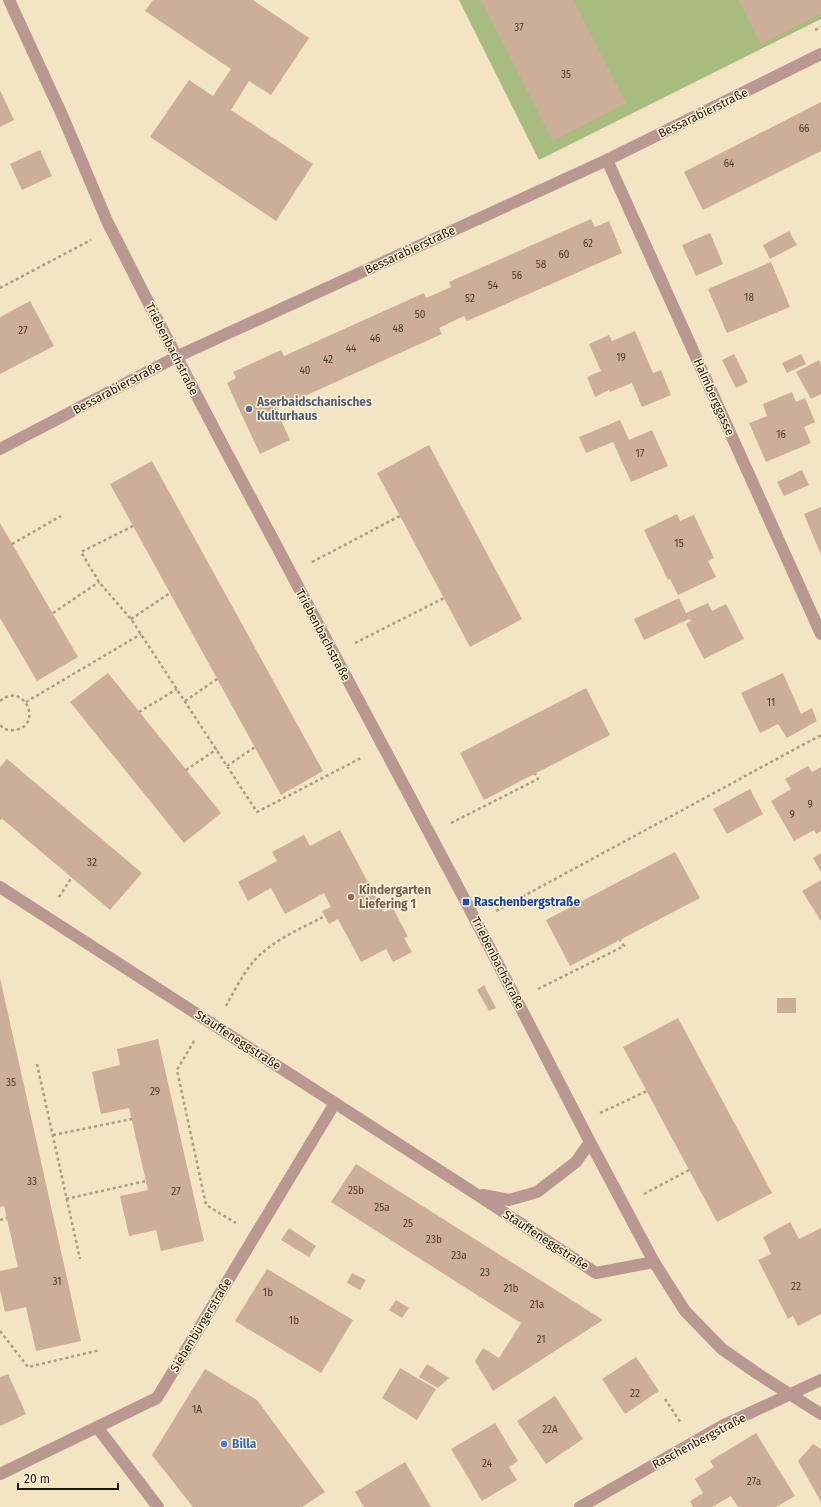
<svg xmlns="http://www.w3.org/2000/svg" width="821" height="1507" viewBox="0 0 821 1507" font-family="'Fira Sans',sans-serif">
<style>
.green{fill:#a9bc7f}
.building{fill:#cdae98}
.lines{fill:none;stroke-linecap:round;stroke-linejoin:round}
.path{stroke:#a89d83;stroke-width:2.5;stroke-dasharray:3 3;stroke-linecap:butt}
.minor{stroke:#ba9892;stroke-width:12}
.service-dot{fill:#5c6f8a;stroke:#fef2d7;stroke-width:1.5}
.education-dot{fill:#8d6e63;stroke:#fef2d7;stroke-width:1.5}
.transit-dot{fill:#1a4fb4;stroke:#fef2d7;stroke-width:1.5}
.shop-dot{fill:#3f7fe0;stroke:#fef2d7;stroke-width:1.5}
.labels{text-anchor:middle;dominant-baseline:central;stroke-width:3;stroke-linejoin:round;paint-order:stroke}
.number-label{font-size:10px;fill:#483d2e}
.street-label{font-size:12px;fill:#1c170b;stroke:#fef2d7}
.service-label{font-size:12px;font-weight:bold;fill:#4e5e75;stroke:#fef2d7;text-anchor:start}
.education-label{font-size:12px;font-weight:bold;fill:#785e54;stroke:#fef2d7;text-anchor:start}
.transit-label{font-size:12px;font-weight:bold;fill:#164399;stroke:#fef2d7;text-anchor:start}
.shop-label{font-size:12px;font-weight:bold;fill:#366cbe;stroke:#fef2d7;text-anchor:start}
</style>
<rect width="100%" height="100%" fill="#f3e5c3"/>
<path class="green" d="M459 0H821V19L539 160Z"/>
<path class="building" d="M153 0H253L309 38 271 95 249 81 231 110 313 164 276 221 150 137 189 80 213 96 231 69 145 11Z
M481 0H573L626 103 553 141Z
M739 0H821V14L761 44Z
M0 90 14 120 0 127Z
M821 102V151L703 210 684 172Z
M40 150 52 176 22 190 10 164Z
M591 219 595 227 609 221 622 253 467 321 464 316 439 328 442 334 276 409 290 440 260 454 227 383 236 378 233 372 281 350 284 356 424 293 426 298 451 287 449 282Z
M789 231 797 245 770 259 763 245Z
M710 233 723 264 696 276 682 245Z
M771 262 790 307 727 333 708 289Z
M30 301 54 346 0 374V317Z
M635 331 653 373 661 370 671 395 642 407 632 383 610 392 609 390 595 397 587 377 601 371 589 344 609 335 612 341Z
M734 354 748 382 736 388 722 360Z
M801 354 806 364 787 373 782 363Z
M819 360 821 364V394L811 399 796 372Z
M792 392 796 402 805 398 815 422 804 427 811 443 766 462 749 423 767 416 763 404Z
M620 420 629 440 652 430 668 466 631 482 613 442 586 453 579 437Z
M429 445 522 619 470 647 377 473Z
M152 461 323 771 281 795 110 484Z
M802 470 809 485 784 496 777 482Z
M821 507V555L804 514Z
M677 514 680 521 694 515 714 558 708 561 716 577 678 595 670 579 668 580 644 530Z
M0 523 78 657 37 681 0 618Z
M679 598 686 613 708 603 712 611 726 604 744 639 704 659 686 624 691 621 689 619 644 640 634 619Z
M108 673 221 813 184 843 70 702Z
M783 673 801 714 812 708 817 721 787 738 778 724 760 733 741 693Z
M586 688 610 735 484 800 460 753Z
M7 759 142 873 110 910 0 817V767Z
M808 766 812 772 821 767V831L816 834 814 830 794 841 771 801 791 789 785 779Z
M750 789 763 814 727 834 713 809Z
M340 830 384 912 393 908 408 937 404 938 412 952 393 962 386 949 361 962 338 919 329 924 322 911 331 907 324 893 285 914 271 888 248 901 238 882 277 861 272 852 304 835 310 846Z
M675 852 700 898 570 966 546 920Z
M821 853V872L813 858Z
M821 880V921L802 891Z
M0 978 81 1341 36 1351 26 1307 5 1312 0 1290V1271L18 1267 4 1206 0 1207Z
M484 985 496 1008 489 1011 477 990Z
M777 998H796V1013H777Z
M678 1018 772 1193 717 1222 623 1047Z
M158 1039 204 1241 161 1251 156 1230 129 1236 120 1196 148 1190 129 1108 101 1114 92 1072 120 1065 117 1049Z
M356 1164 562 1294 603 1320 493 1391 475 1361 483 1348 499 1358 521 1323 331 1202Z
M790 1222 799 1239 821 1228V1314L798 1326 793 1316 788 1319 758 1260 771 1254 763 1237Z
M289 1228 316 1246 309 1257 281 1240Z
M267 1269 353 1320 321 1373 235 1321Z
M352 1273 366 1280 360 1290 347 1283Z
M396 1300 409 1308 402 1318 389 1310Z
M636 1357 659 1391 625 1414 602 1379Z
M427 1364 449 1378 438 1388 419 1377Z
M400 1368 436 1389 417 1420 382 1398Z
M205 1369 257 1400 325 1492 302 1507H193L152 1455Z
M8 1374 26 1414 0 1426V1377Z
M555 1396 583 1439 546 1464 517 1421Z
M495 1423 518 1461 509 1467 517 1480 482 1501 451 1449Z
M756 1433 795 1496 776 1507H738L731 1496 712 1507H693L690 1501 703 1493 695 1479 714 1467 710 1461Z
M813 1444 821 1449V1502L798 1461Z
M405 1462 431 1507H364L355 1492Z"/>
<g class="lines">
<path class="path" d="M815 30 821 27
M0 288 91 240
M133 526 81 552 99 582 131 619 257 812 363 757
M12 544 61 516
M312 562 400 516
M53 613 99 582
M131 619 170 593
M355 643 444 598
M0 701C25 680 44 727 14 730 8 731 4 729 0 725
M185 701 217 679
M26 702 141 634
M139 712 177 689
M227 766 255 747
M186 770 217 749
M0 819 1 818
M451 823 538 779 535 774
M59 897 72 877
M496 911 821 735
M538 989 624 946 620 940
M226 1006C234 991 243 974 254 961 271 941 302 928 325 916
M194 1041 177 1070 206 1205 236 1223
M37 1064 80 1259
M600 1113 647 1091
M53 1135 132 1119
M644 1194 689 1170
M66 1199 146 1181
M0 1220 7 1218
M0 1331 28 1367 100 1350
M665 1399 681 1423"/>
<path class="minor" d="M9 0 63 117 107 221 149 304 219 438 466 902 590 1142 654 1262 685 1311 722 1349 758 1374 821 1414
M607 160 821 634
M0 449 176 357 607 160 821 54
M0 887 476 1194 596 1273 654 1262
M483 1195 509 1200 537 1192 576 1162 590 1142
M97 1427 158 1507
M0 1474 157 1398 335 1103
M580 1507 724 1425 821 1380"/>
</g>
<circle class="service-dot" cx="249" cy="409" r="4"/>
<circle class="education-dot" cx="351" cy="897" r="4"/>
<rect class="transit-dot" x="462" y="898" width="8" height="8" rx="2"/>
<circle class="shop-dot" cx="224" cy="1444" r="4"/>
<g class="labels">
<g class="number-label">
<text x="519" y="28">37</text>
<text x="566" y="75">35</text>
<text x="804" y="129">66</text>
<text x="729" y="164">64</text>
<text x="588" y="244">62</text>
<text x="564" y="255">60</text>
<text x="541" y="265">58</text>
<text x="517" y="276">56</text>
<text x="493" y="286">54</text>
<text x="749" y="298">18</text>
<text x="470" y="299">52</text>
<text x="420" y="315">50</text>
<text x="398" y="329">48</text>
<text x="23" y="331">27</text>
<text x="375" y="339">46</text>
<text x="351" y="349">44</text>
<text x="621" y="358">19</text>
<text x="328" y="360">42</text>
<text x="305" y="371">40</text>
<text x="781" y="435">16</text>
<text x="640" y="454">17</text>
<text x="679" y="544">15</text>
<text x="771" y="703">11</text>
<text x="810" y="805">9</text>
<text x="792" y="815">9</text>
<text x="92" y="863">32</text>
<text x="11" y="1083">35</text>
<text x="155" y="1092">29</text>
<text x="32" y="1182">33</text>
<text x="356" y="1191">25b</text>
<text x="176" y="1192">27</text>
<text x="382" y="1208">25a</text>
<text x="408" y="1224">25</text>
<text x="434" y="1240">23b</text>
<text x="459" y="1256">23a</text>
<text x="485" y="1273">23</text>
<text x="57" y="1282">31</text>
<text x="796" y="1287">22</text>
<text x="511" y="1289">21b</text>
<text x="268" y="1293">1b</text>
<text x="537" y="1305">21a</text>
<text x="294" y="1321">1b</text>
<text x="541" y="1340">21</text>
<text x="635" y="1394">22</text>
<text x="197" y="1410">1A</text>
<text x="550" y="1430">22A</text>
<text x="487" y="1464">24</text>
<text x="754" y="1482">27a</text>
</g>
<g class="street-label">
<text transform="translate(703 113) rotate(-26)">Bessarabierstraße</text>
<text transform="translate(410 250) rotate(-25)">Bessarabierstraße</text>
<text transform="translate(172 349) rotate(63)">Triebenbachstraße</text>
<text transform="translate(117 388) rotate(-28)">Bessarabierstraße</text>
<text transform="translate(714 397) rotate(66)">Halmberggasse</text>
<text transform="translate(323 635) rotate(62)">Triebenbachstraße</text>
<text transform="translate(498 963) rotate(63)">Triebenbachstraße</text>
<text transform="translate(238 1040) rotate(33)">Stauffeneggstraße</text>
<text transform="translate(546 1240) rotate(33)">Stauffeneggstraße</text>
<text transform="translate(201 1325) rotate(-59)">Siebenbürgerstraße</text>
<text transform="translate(699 1441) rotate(-28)">Raschenbergstraße</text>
</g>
<g class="service-label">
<text x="257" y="402">Aserbaidschanisches<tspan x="257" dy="14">Kulturhaus</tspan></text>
</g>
<g class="education-label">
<text x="359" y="890">Kindergarten<tspan x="359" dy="14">Liefering 1</tspan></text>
</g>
<g class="transit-label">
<text x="474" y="902">Raschenbergstraße</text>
</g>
<g class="shop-label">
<text x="232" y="1444">Billa</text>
</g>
</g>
<path d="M18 1483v6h100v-6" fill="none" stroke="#1c170b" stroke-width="2"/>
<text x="24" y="1483" font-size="12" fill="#1c170b" stroke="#fef2d7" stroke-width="3" paint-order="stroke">20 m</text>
</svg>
